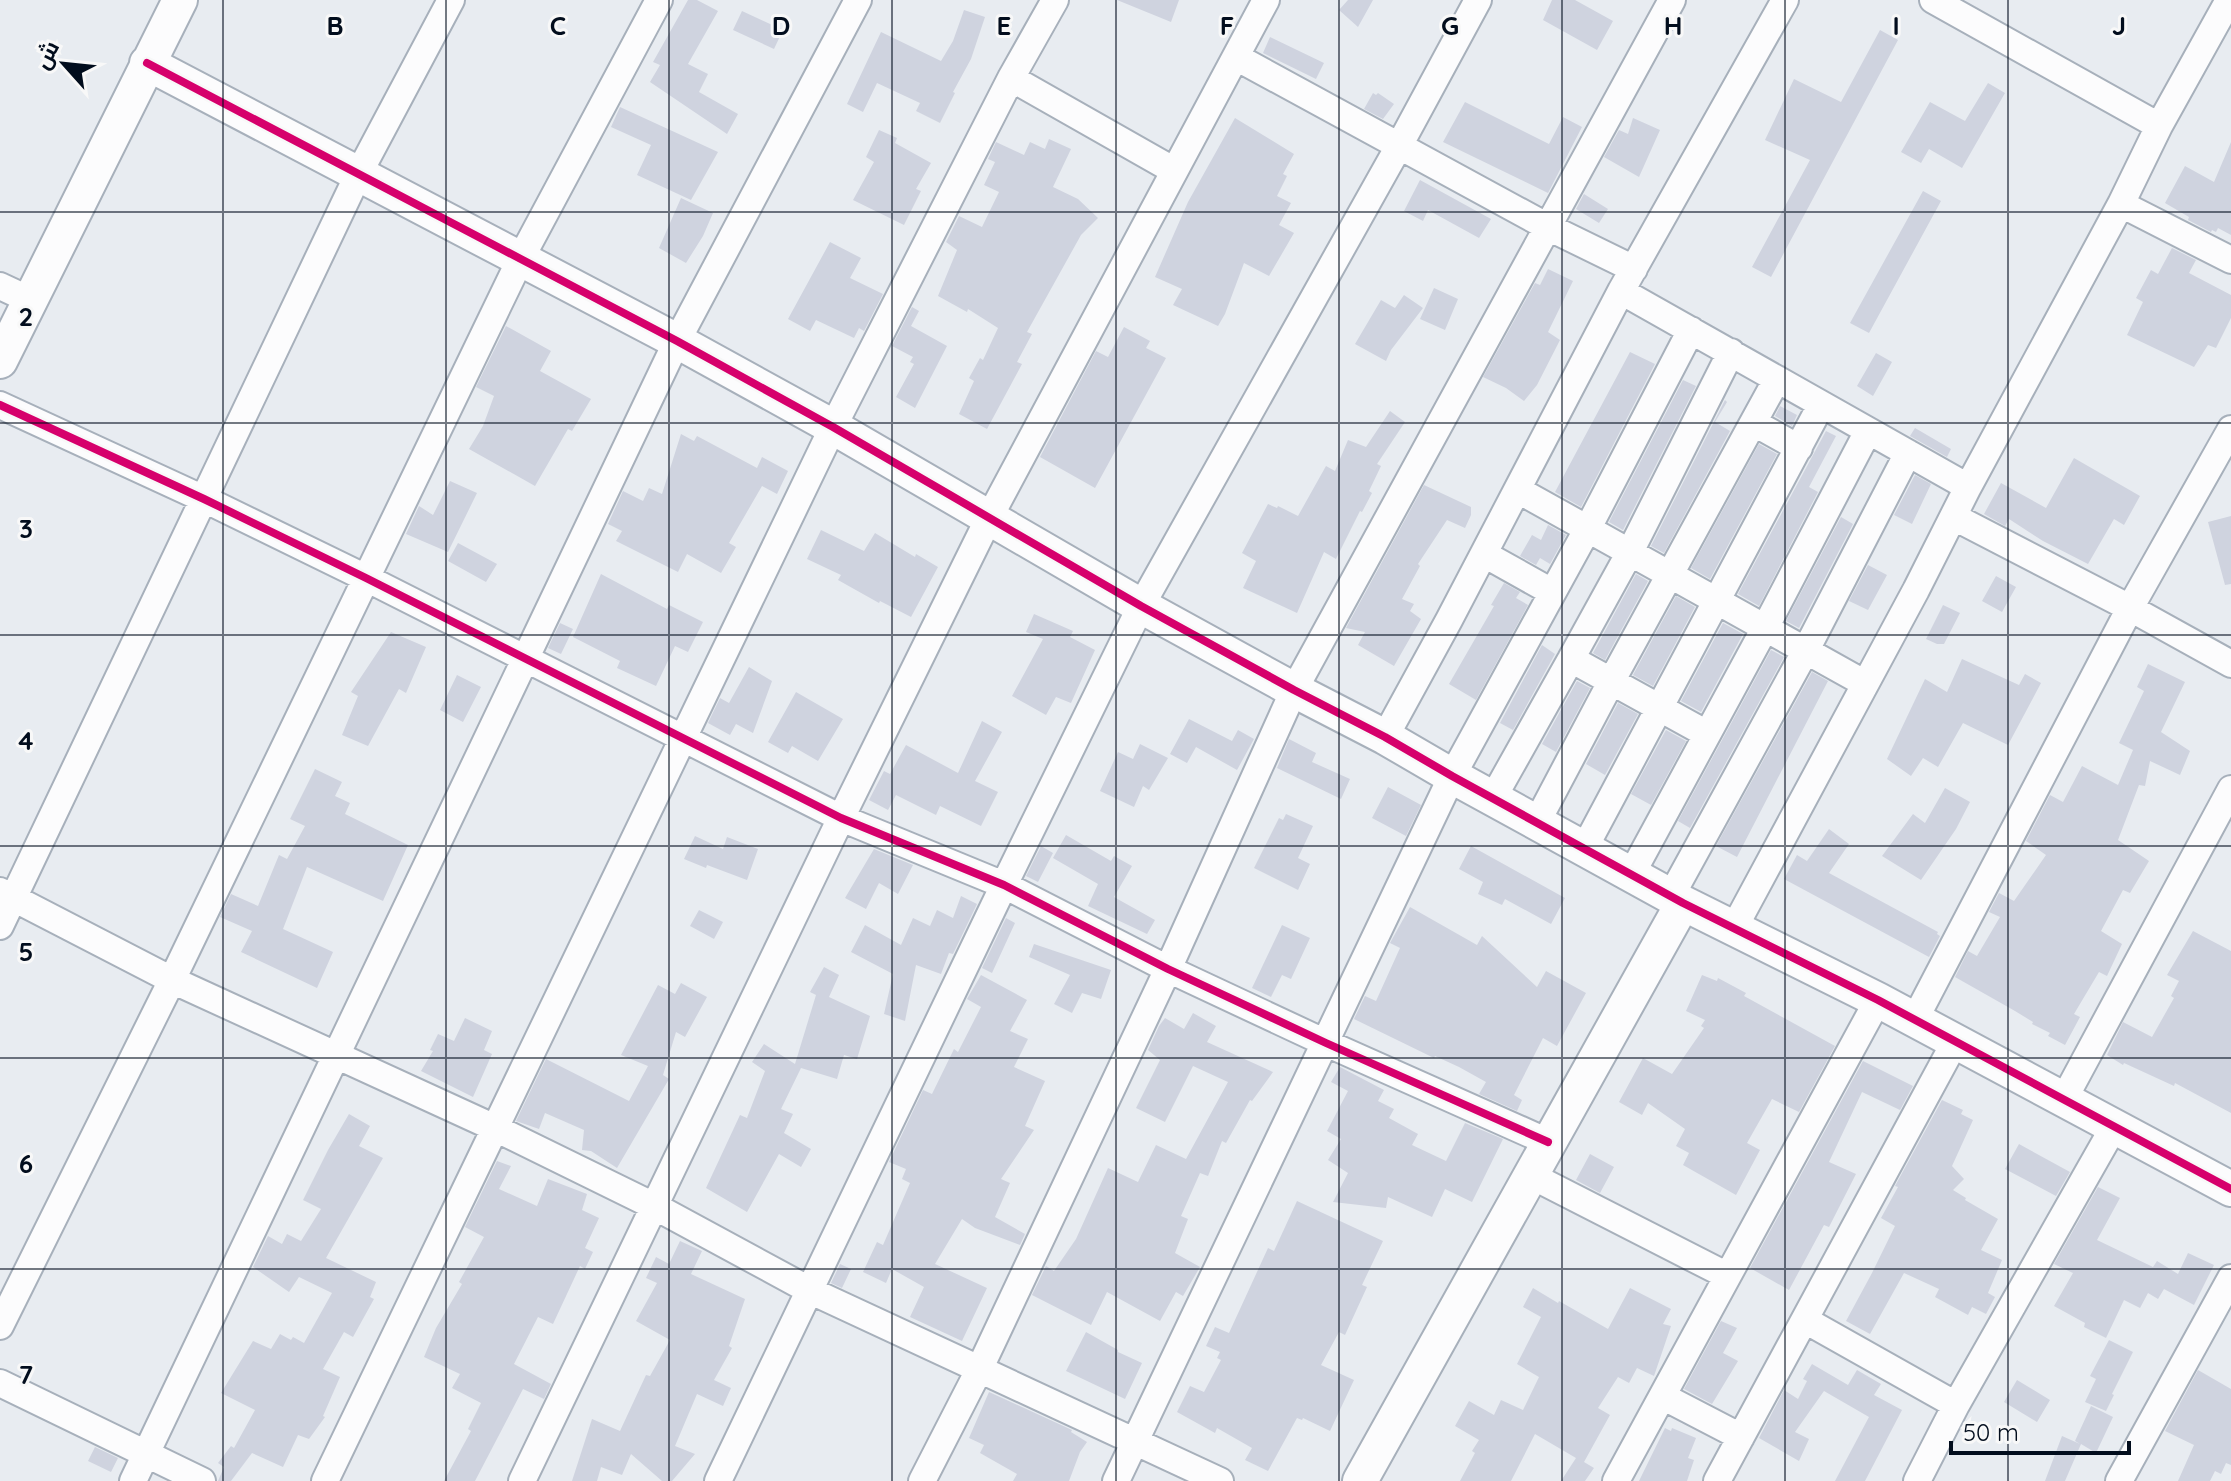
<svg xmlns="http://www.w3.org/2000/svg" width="2231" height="1481" viewBox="0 0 2231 1481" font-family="Quicksand,Cairo,sans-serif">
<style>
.building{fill:#cfd3df}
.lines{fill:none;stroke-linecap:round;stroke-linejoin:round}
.minor-casing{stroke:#a7b0bb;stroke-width:30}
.tertiary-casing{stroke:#a7b0bb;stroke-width:38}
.minor{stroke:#fcfcfd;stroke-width:26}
.tertiary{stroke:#fcfcfd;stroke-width:34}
.cycleway-casing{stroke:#f8f8f8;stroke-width:13}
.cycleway{stroke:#d6006c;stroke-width:8}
.grid{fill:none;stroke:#020d1d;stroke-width:2;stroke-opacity:0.55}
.grid-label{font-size:26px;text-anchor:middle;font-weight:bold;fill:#020d1d;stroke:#f8f8f8;stroke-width:6;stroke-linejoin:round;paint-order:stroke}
</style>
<rect width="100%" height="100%" fill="#e8ecf1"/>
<path class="building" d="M688 0H697L718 11 688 64 708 74 699 92 738 114 727 134 650 82 660 65 653 62Z
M1117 0H1179L1171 22Z
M1348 0H1373L1358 27 1339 10Z
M1552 0H1575L1613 21 1597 50 1543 20Z
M964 10 985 17 971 59 953 92 955 93 940 123 916 111 920 103 877 83 863 112 847 104 881 32 941 61 953 41Z
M742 11 783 30 774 49 733 30Z
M1880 30 1898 40 1771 277 1752 267 1810 160 1765 140 1794 79 1841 102Z
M1270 37 1324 63 1316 79 1263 53Z
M1988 83 2005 93 1962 168 1929 149 1921 163 1901 152 1930 102 1965 121Z
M1373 93 1376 95 1378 93 1394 104 1383 119 1364 109Z
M1465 102 1549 144 1563 117 1582 127 1548 193 1443 142Z
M620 107 718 152 691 200 637 175 651 145 611 127Z
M1235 118 1294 154 1283 174 1287 176 1277 196 1291 203 1279 225 1294 233 1269 276 1244 263 1225 314 1218 326 1173 305 1182 289 1155 277 1188 202Z
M1633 118 1660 130 1639 177 1604 157 1619 130 1628 134Z
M879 130 897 138 895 143 931 163 916 189 921 191 904 225 853 200 874 162 866 157Z
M1049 139 1071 149 1053 187 1078 199 1098 218 1081 235 1027 332 1032 334 1017 362 1022 364 987 429 959 414 974 381 969 378 980 358 983 360 998 328 968 309 967 312 938 296 957 250 946 242 959 216 982 227 999 192 984 185 995 162 988 159 996 142 1024 155 1030 142 1045 149Z
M2231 142V235L2218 228 2216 232 2212 230 2211 232 2188 220 2189 217 2165 203 2185 166 2214 182Z
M1420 180 1491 219 1479 238 1428 210 1423 221 1404 211Z
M1923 191 1941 201 1869 333 1850 323Z
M1584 194 1608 209 1599 223 1576 209Z
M681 198 713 213 703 236 686 263 659 248Z
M830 242 861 258 850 278 883 294 864 331 859 328 854 338 816 320 810 331 788 319Z
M2172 248 2196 260 2189 273 2231 295V318L2216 348 2208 345 2194 367 2127 335 2143 302 2136 298 2151 270 2158 274Z
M1548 269 1573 281 1548 332 1560 340 1537 385 1524 401 1506 388 1483 377 1535 283 1540 285Z
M1434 288 1458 299 1445 330 1420 319Z
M1404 295 1423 308 1391 350 1386 361 1355 344 1381 300 1395 308Z
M912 307 919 311 911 326 947 346 915 408 896 397 914 364 910 362 913 357 892 346Z
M506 326 551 351 540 371 591 399 572 431 568 429 535 486 469 449 483 426 494 396 476 387Z
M1124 327 1150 341 1146 348 1166 358 1095 488 1040 457 1096 351 1108 357Z
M1630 352 1655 364 1581 507 1555 492Z
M1876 353 1892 362 1873 396 1857 386Z
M1683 380 1696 386 1623 530 1609 522Z
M1725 400 1727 402 1715 422 1730 431 1664 553 1651 546Z
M1780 406 1797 415 1792 426 1775 416Z
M1390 411 1405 422 1377 464 1381 466 1369 491 1372 493 1362 512 1360 511 1336 559 1324 552 1297 613 1243 588 1256 561 1242 553 1268 504 1277 508 1278 506 1298 516 1326 466 1335 471 1348 440 1366 447Z
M1915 428 1951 449 1947 457 1910 436Z
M1826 431 1836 436 1809 487 1818 492 1759 606 1738 594Z
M681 434 694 441 697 436 757 468 762 457 788 471 777 494 762 486 729 543 736 547 721 573 687 554 678 572 616 541 622 531 608 524 623 491 643 501 649 488 662 494Z
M1759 444 1777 454 1710 579 1691 568Z
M2074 458 2140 496 2124 525 2114 519 2088 564 2043 541 2009 519 2005 526 1984 514 2001 483 2046 508Z
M1915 475 1931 484 1912 524 1894 515Z
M450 481 477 493 448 552 406 534 419 506 433 515Z
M1424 485 1471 507V515L1465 528 1447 520 1418 564 1420 566 1402 599 1414 604 1410 611 1421 619 1394 666 1358 645 1365 632 1346 628Z
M2231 516V584L2225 585 2208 522Z
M1841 517 1853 524 1799 628 1786 621Z
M1548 525 1566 535 1550 564 1540 558 1536 565 1520 556 1532 535 1541 540Z
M821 530 864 551 875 533 915 557 916 554 938 567 911 617 880 601 879 603 838 580 841 575 807 559Z
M458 543 497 564 486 582 448 561Z
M1868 565 1887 575 1868 610 1849 601Z
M601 574 667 609 669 605 703 622 688 652 675 646 656 686 617 668 620 661 573 637Z
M1636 574 1648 581 1605 660 1593 653Z
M1996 576 2016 587 2002 612 1982 601Z
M1504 583 1520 592 1516 598 1528 605 1476 700 1449 684 1494 606 1491 605Z
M1676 596 1695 607 1653 686 1633 675Z
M1943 605 1960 613 1944 644H1937L1926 639Z
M1034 614 1073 631 1070 637 1095 650 1071 703 1056 697 1046 715 1012 696 1043 639 1026 632Z
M560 623 573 629 561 654 548 648Z
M1723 623 1743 634 1701 712 1681 701Z
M391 632 426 647 406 693 399 689 368 746 342 735 358 696 351 692Z
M1542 645 1555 654 1513 730 1500 723Z
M1771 650 1784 657 1690 828 1678 821Z
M1962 659 2019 685 2025 674 2041 683 2008 745 1963 723 1938 767 1923 758 1911 776 1887 759 1925 679 1947 692Z
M2148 664 2185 682 2161 732 2190 751 2180 775 2150 761 2145 786 2139 785 2118 840 2149 861 2130 893 2123 890 2101 931 2122 944 2107 976 2099 972 2074 1014 2080 1017 2065 1045 2048 1036 2050 1033 2032 1024 2033 1022 2015 1011 1955 977 1968 951 1977 956 2000 917 1989 912 1999 893 2014 901 2046 855 2026 841 2050 795 2063 802 2082 766 2118 785 2133 750 2119 743 2144 691 2137 687Z
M749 667 772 681 753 733 736 724 730 735 708 723 720 698 729 703Z
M1812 672 1828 681 1737 857 1716 846Z
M457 675 481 687 463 722 440 710Z
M1577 681 1590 688 1556 752 1542 744Z
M796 692 843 719 818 761 792 746 788 753 768 742Z
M1618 703 1638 714 1605 775 1586 764Z
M1189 719 1232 741 1238 730 1254 739 1237 770 1196 747 1187 763 1170 754Z
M982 721 1002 732 975 781 998 792 981 826 940 806 936 815 896 795 888 810 869 800 884 771 890 774 906 745 958 773Z
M1666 730 1686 741 1651 805 1631 794Z
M1289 739 1316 753 1312 762 1350 779 1341 799 1277 768Z
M1140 744 1168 758 1149 790 1143 786 1134 807 1100 791 1118 752 1133 759Z
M315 769 342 782 335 796 350 803 345 814 408 845 383 901 307 867 283 929 333 952 317 988 241 952 252 931 220 917 231 894 258 906 279 855 287 859 305 826 290 819Z
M1388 787 1421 805 1406 836 1372 818Z
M1945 788 1970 802 1956 829 1921 880 1882 856 1913 814 1925 823Z
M1286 814 1313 826 1298 858 1310 864 1298 890 1254 868 1279 818 1283 820Z
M1829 829 1849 844 1829 873 1938 932 1937 934 1940 936 1929 957 1784 879 1797 855 1807 861Z
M1066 835 1111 861 1114 856 1132 866 1114 897 1155 920 1147 934 1088 906 1098 884 1053 858Z
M695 836 723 849 727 837 758 849 747 880 707 865 706 868 684 859Z
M1041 846 1053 853 1038 882 1026 876Z
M1471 846 1565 898 1551 924 1505 899 1502 905 1478 894 1483 882 1459 869Z
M874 849 913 865 898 894 879 883 866 909 845 898Z
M961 896 977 904 953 954 949 953 941 974 916 965 905 1021 884 1014 893 974 851 952 865 925 901 945 913 918 930 926 937 910 953 918Z
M1410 907 1477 945 1482 936 1537 987 1546 971 1586 993 1557 1046 1543 1038 1514 1095 1522 1100 1517 1111 1479 1094 1486 1082 1459 1067 1435 1056 1434 1058 1354 1019 1365 996 1376 1001 1400 948 1390 943Z
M699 910 723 922 714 939 690 926Z
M1006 918 1015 923 992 973 982 968Z
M1282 925 1310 938 1291 979 1282 975 1271 997 1252 988Z
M2193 931 2231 951V1113L2175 1083 2174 1086 2124 1063 2123 1065 2107 1055 2123 1022 2152 1037 2174 998 2171 996 2179 981 2167 975Z
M1034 944 1111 970 1101 999 1082 993 1072 1013 1054 1004 1070 975 1029 957Z
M824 967 839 975 829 997 870 1016 857 1059 844 1055 837 1079 801 1068 781 1109 793 1114 784 1133 811 1149 801 1167 779 1154 747 1212 706 1188 740 1115 747 1118 765 1071 752 1062 764 1044 795 1064 816 995 810 992Z
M981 975 1027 1000 1010 1031 1028 1039 1014 1067 1045 1081 1025 1126 1034 1130 1001 1179 1010 1183 995 1217 1025 1234 1020 1245 975 1228 962 1219 935 1264 987 1288 962 1341 910 1317 924 1287 892 1269 886 1283 863 1272 877 1242 883 1245 910 1183 902 1179 906 1169 889 1162 923 1090 932 1094 954 1049 958 1052 981 1007 967 999Z
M1702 975 1717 981 1718 978 1746 993 1744 996 1835 1046 1799 1112 1772 1099 1747 1143 1760 1150 1736 1195 1683 1165 1689 1153 1676 1146 1685 1129 1648 1103 1642 1115 1619 1102 1643 1058 1672 1074 1704 1028 1701 1026 1705 1020 1686 1011Z
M681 983 707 997 685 1037 676 1032 663 1075 669 1079 617 1168 591 1151 582 1150 584 1130 545 1113 539 1129 516 1121 546 1059 629 1101 648 1066 621 1055 658 985 675 994Z
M1193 1013 1216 1026 1207 1042 1273 1072 1252 1101 1250 1100 1226 1143 1222 1141 1208 1176 1200 1173 1181 1216 1188 1219 1175 1253 1200 1267 1183 1296 1176 1292 1160 1321 1107 1292 1091 1325 1032 1295 1046 1266 1054 1271 1076 1239 1108 1168 1138 1182 1156 1145 1186 1159 1228 1082 1193 1066 1165 1122 1136 1108 1160 1060 1148 1050 1159 1026 1165 1018 1184 1029Z
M465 1018 492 1031 484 1050 492 1054 473 1097 421 1071 433 1051 430 1050 438 1034 454 1041Z
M1863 1061 1913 1086 1900 1110 1862 1092 1829 1162 1856 1174 1829 1227 1824 1225 1789 1290 1750 1268Z
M1340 1067 1384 1090 1378 1101 1394 1109 1389 1118 1418 1134 1412 1145 1446 1161 1465 1123 1503 1139 1472 1202 1445 1189 1432 1217 1388 1197 1386 1208 1333 1202 1348 1173 1328 1160 1341 1139 1327 1131 1348 1091 1331 1082Z
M1942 1100 1963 1110 1961 1114 1973 1120 1952 1166 1964 1179 1953 1190 1966 1198 1965 1200 1998 1219 1981 1250 2002 1260 1988 1293 1995 1297 1986 1314 1972 1307 1968 1315 1935 1297 1939 1289 1904 1273 1870 1334 1846 1321 1872 1273 1895 1226 1881 1218 1898 1187 1895 1186Z
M349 1114 370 1126 359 1146 383 1158 326 1258 376 1282 370 1297 374 1299 353 1337 344 1332 323 1369 340 1377 323 1416 325 1417 309 1439 298 1435 283 1467 252 1453 231 1481H218L224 1467 218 1463 231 1446 234 1448 255 1410 221 1393 253 1341 271 1349 280 1334 291 1340 293 1337 304 1343 332 1293 299 1277 289 1292 253 1267 268 1236 282 1244 287 1234 301 1241 321 1209 303 1200 328 1150Z
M2019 1144 2070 1172 2056 1196 2005 1169Z
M1590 1154 1614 1167 1600 1193 1576 1180Z
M497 1161 511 1166 499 1189 537 1206 548 1179 587 1194 582 1210 599 1218 585 1248 593 1252 585 1269 580 1266 553 1324 538 1317 514 1364 551 1384 544 1399 523 1389 475 1481H444L471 1431 468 1429 481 1403 452 1388 460 1374 424 1357 436 1328 462 1284 459 1282 484 1237 465 1227Z
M2098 1187 2120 1198 2097 1240 2153 1267 2157 1261 2178 1274 2188 1253 2214 1265 2194 1305 2164 1289 2158 1299 2148 1293 2140 1308 2124 1300 2106 1338 2084 1327 2085 1323 2054 1306 2073 1273 2054 1264Z
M1297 1201 1383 1241 1362 1285 1367 1287 1345 1335 1339 1332 1321 1365 1354 1380 1330 1431 1303 1418 1302 1420 1297 1418 1268 1471 1245 1460 1252 1448 1217 1428 1215 1433 1177 1412 1190 1386 1204 1392 1221 1360 1217 1358 1220 1352 1206 1346 1215 1327 1229 1333 1268 1248 1274 1251Z
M680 1241 702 1251 691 1274 745 1299 729 1346 732 1348 714 1380 731 1388 723 1406 697 1394 675 1446 695 1454 672 1481H662L631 1454 622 1475 601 1467 597 1481H572L592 1419 620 1431 646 1375 650 1376 670 1340 636 1321 657 1283 646 1278 656 1257 669 1264Z
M840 1264 851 1269 842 1288 831 1283Z
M1533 1288 1558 1303 1559 1301 1608 1329 1630 1288 1671 1309 1663 1324 1671 1326 1654 1376 1637 1368 1629 1383 1618 1377 1598 1408 1610 1415 1584 1462 1594 1468 1585 1481H1561L1576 1458 1535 1434 1511 1481H1460L1475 1453 1472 1451 1479 1440 1455 1426 1469 1401 1494 1415 1501 1400 1523 1410 1539 1377 1517 1364 1541 1317 1523 1307Z
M1721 1321 1737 1328 1723 1353 1738 1361 1712 1404 1684 1389Z
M1086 1332 1118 1350V1352L1142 1363 1125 1399 1066 1371Z
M2109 1340 2133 1352 2112 1394 2114 1395 2106 1411 2085 1402 2096 1379 2090 1376Z
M1812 1364 1848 1385 1857 1370 1881 1384 1874 1395 1902 1410 1865 1481H1835L1869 1417 1824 1391 1795 1432 1809 1439 1799 1461 1759 1438 1784 1390 1798 1399 1807 1381 1803 1379Z
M2198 1370 2231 1389V1465L2226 1463 2221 1474 2215 1471 2210 1481H2178L2194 1445 2165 1431Z
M2017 1380 2050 1400 2037 1422 2004 1402Z
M989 1392 1072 1430 1071 1432 1087 1442 1080 1452 1069 1481H1013L1017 1474 980 1453 984 1445 969 1438Z
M2091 1406 2113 1417 2096 1453 2081 1444 2065 1481H2045L2062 1436 2080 1444 2075 1441Z
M1665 1428 1671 1431 1672 1428 1696 1438 1688 1458 1694 1460 1687 1481H1639Z
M95 1447 118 1458 111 1472 88 1461Z"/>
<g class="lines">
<defs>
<path id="minor" d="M1933 0 2159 126
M1236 57 1548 227 1634 269
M1011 78 1173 170
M2121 204 2231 260
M0 286 30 300
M1621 291 1968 487
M0 405 204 499 366 578 841 818 1004 885 1168 969 1326 1043 1548 1142
M1754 423 1799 448
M1518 490 1864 683
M1954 517 2130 608 2231 664
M1484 554 1552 592
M1571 659 1630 552 1731 352
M1385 737 1449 620 1621 291 1785 0
M1493 798 1571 659 1707 734
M1537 822 1611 682 1777 379
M1584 849 1821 405
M1631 875 1765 628 1868 431
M0 891 172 980 495 1128 654 1206 811 1291 1220 1481
M1671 896 1806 650 1908 453
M0 926 359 173 451 0
M1734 928 1916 590 1968 487 2121 204 2159 126 2229 0
M1914 1021 2130 608 2231 429
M2064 1099 2231 789
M1532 1176 1726 1275
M1805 1320 1956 1405
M0 1326 172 980 521 258 659 0
M0 1383 202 1481
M1664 1397 1741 1437
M133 1481 677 341 858 0
M325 1481 833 427 1011 78 1055 0
M522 1481 841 818 989 518 1266 0
M718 1481 1004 885 1141 606 1399 146 1478 0
M922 1481 979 1370 1168 969 1294 690 1672 0
M1116 1481 1452 776 1588 528 1691 330
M1616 1481 1878 1000
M1717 1481 1955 1042
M1917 1481 1956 1405 2115 1125
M2119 1481 2231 1278"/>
<path id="tertiary" d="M147 63 677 341 833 427 1141 606 1294 690 1385 737 1452 776 1683 903 1878 1000 2231 1189
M0 361 180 0
M1360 1481 1683 903"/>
</defs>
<use href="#minor" class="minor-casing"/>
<use href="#tertiary" class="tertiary-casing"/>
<use href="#minor" class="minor"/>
<use href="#tertiary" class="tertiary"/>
<defs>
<path id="cycleway" d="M147 63 677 341 833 427 1141 606 1294 690 1385 737 1452 776 1683 903 1878 1000 2231 1189
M0 405 204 499 366 578 841 818 1004 885 1168 969 1326 1043 1548 1142"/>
</defs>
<use href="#cycleway" class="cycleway-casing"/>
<use href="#cycleway" class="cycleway"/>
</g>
<path class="grid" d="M223 0V1481M446 0V1481M669 0V1481M892 0V1481M1116 0V1481M1339 0V1481M1562 0V1481M1785 0V1481M2008 0V1481M0 212H2231M0 423H2231M0 635H2231M0 846H2231M0 1058H2231M0 1269H2231"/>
<g class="grid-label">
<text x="335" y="35">B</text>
<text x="558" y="35">C</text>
<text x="781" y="35">D</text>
<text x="1004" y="35">E</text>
<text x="1227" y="35">F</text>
<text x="1450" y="35">G</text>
<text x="1673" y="35">H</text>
<text x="1896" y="35">I</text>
<text x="2119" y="35">J</text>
<text x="26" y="326">2</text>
<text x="26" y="538">3</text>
<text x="26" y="750">4</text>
<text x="26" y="961">5</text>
<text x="26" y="1173">6</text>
<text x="26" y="1384">7</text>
</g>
<g transform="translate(64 64) rotate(297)" stroke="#f8f8f8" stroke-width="6" paint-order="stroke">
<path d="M0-6L14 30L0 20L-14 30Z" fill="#020d1d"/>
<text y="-12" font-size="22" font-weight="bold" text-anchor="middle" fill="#020d1d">ش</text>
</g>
<path d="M1951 1441v12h178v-12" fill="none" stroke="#020d1d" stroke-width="4"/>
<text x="1963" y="1441" font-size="24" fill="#020d1d" stroke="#f8f8f8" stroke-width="6" paint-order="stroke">50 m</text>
</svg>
